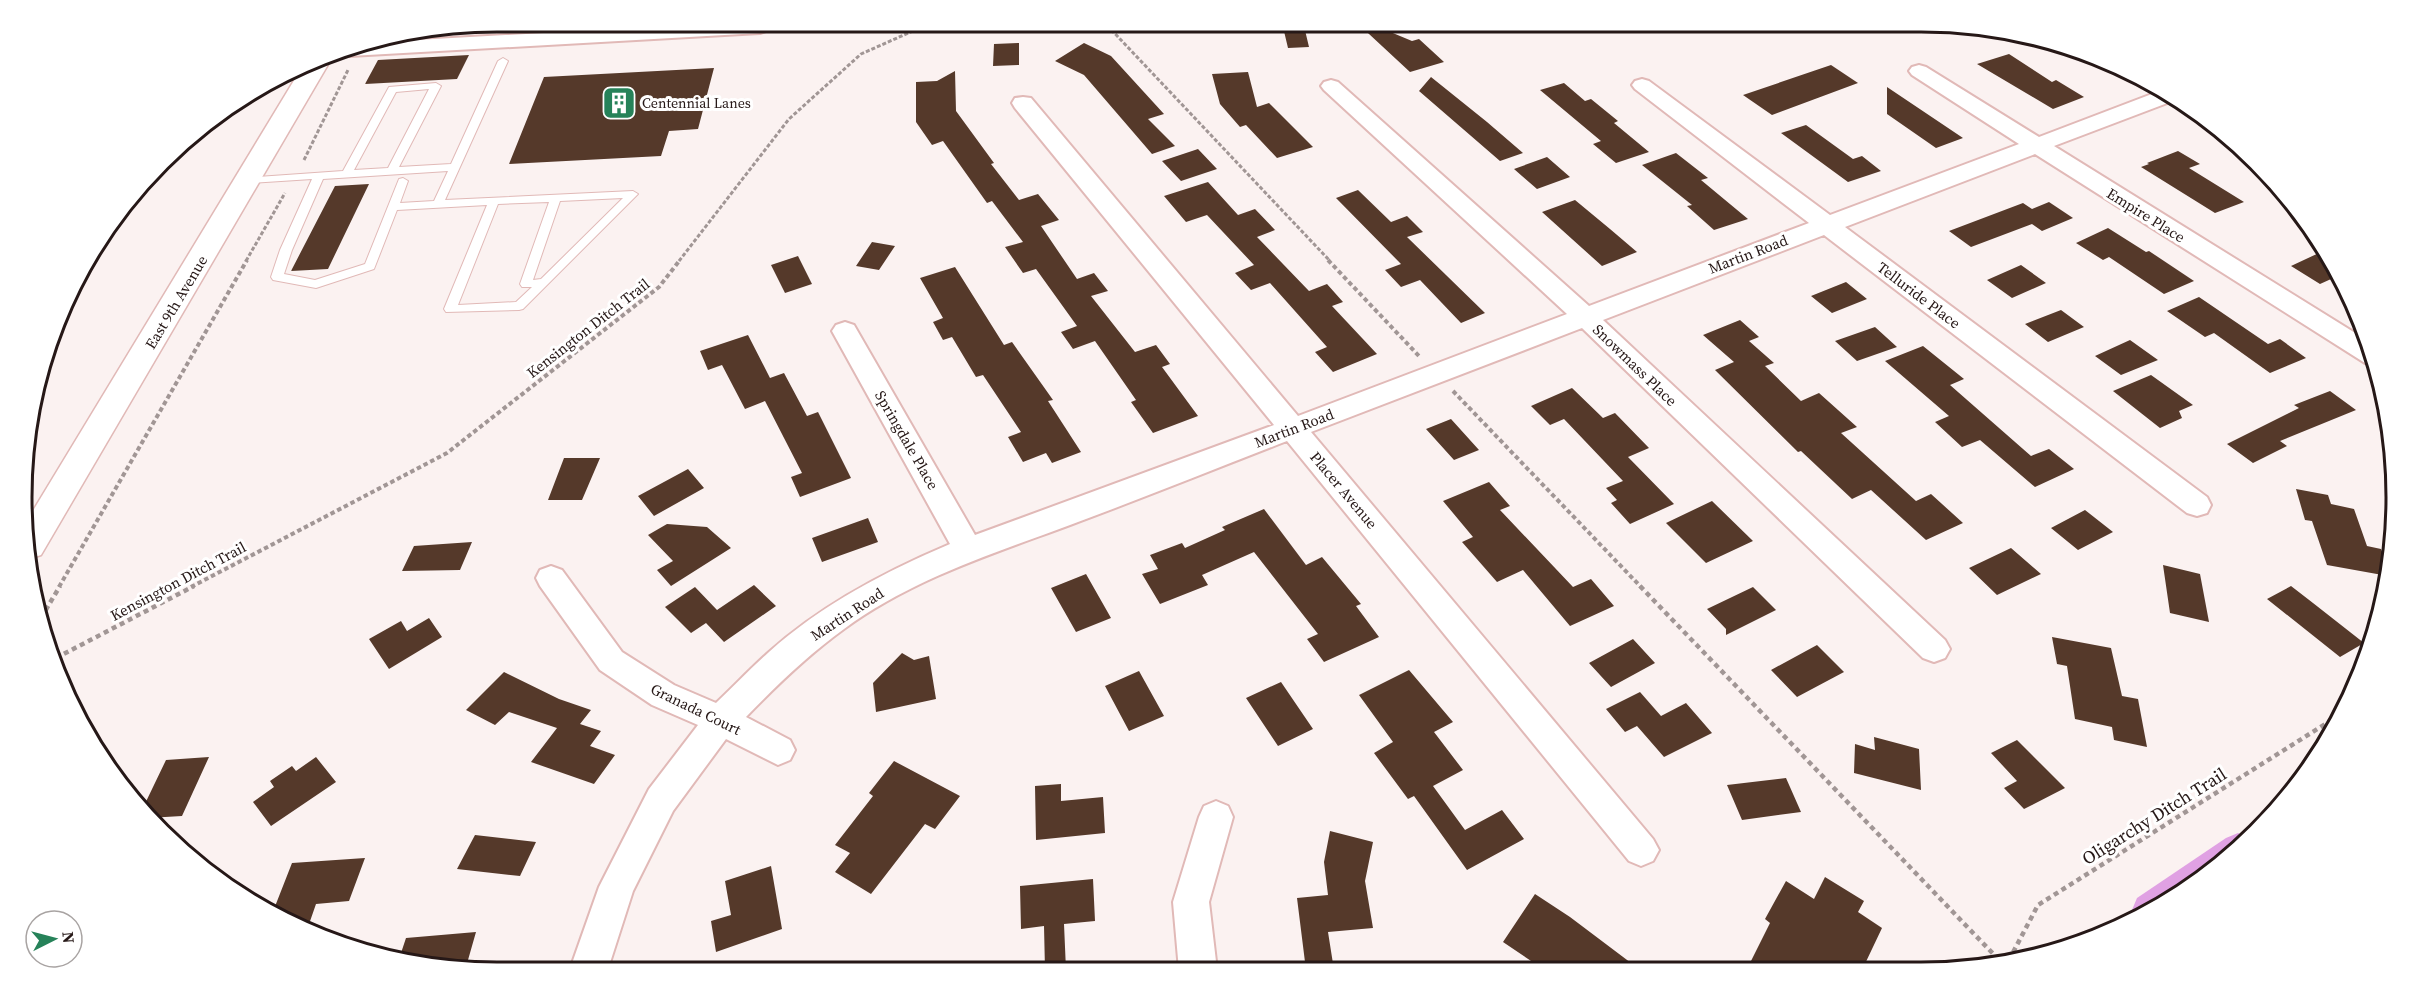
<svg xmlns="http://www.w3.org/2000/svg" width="2417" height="993" viewBox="0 0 2417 993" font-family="'Source Serif 4',serif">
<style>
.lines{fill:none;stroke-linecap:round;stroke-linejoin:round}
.canal{fill:#e0a1e3;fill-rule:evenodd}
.building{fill:#55392a}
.lane-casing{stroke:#e1b9b7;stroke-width:2}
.street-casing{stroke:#e1b9b7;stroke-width:4}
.secondary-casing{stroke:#e1b9b7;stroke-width:3}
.path-far2{stroke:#a19695;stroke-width:3;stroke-dasharray:4 2;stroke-linecap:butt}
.path-far1{stroke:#a19695;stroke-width:4;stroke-dasharray:4.5 3;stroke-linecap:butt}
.path{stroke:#a19695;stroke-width:4.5;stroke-dasharray:5 4;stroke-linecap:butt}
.lane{fill:#fff;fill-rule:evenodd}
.street{fill:#fff;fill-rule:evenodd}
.secondary{fill:#fff;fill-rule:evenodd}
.labels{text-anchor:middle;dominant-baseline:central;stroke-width:6;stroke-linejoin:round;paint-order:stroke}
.far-poi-label{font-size:14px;fill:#261817;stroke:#fff;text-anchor:start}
.street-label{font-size:15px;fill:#261817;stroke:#fff}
.near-street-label{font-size:18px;fill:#261817;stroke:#fff}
.rim{fill:none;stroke:#261817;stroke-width:3}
</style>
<rect width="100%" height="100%" fill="#fbf2f1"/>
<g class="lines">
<path class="canal" d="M2238 833 2249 837 2234 854 2136 919 2132 910 2137 898 2226 838Z"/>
</g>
<path class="building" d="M1355 21H1364L1412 41 1419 39 1444 62 1410 72Z
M1304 26 1309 47 1288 48 1283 27Z
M1019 43V65L993 66 994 44Z
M1084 43 1111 56 1164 114 1148 119 1175 146 1152 154 1084 75 1055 61Z
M2009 54 2052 82 2056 80 2084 97 2053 109 1977 64Z
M469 55 457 79 365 84 378 60Z
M1831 65 1858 83 1772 115 1743 95Z
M714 68 698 129 669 131 661 156 509 164 544 77Z
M955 71 956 111 994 163 991 164 1019 200 1038 194 1059 220 1041 226 1077 279 1094 273 1108 291 1091 296 1135 352 1156 345 1170 364 1162 367 1198 416 1153 433 1131 402 1136 400 1095 341 1073 349 1061 332 1077 326 1036 269 1023 273 1005 247 1023 242 992 201 987 203 943 141 932 145 916 122V82L937 81Z
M1248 72 1257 107 1269 103 1313 147 1277 158 1246 125 1240 127 1220 104 1212 74Z
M1431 77 1487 122 1523 153 1500 161 1419 91Z
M1564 83 1585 101 1591 99 1618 121 1614 123 1649 152 1616 163 1593 144 1601 141 1540 90Z
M1887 87 1963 138 1936 148 1887 114Z
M1806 125 1853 159 1862 156 1881 171 1848 182 1781 133Z
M1198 149 1217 169 1181 181 1162 161Z
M2178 151 2200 164 2189 168 2244 202 2215 213 2141 167 2149 164 2147 163Z
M1676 153 1708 178 1701 180 1748 219 1714 230 1687 206 1692 205 1642 165Z
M1547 157 1570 177 1537 189 1514 169Z
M1208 182 1238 215 1255 209 1275 230 1257 237 1309 291 1327 284 1343 302 1332 306 1377 354 1333 372 1315 352 1327 347 1270 283 1251 290 1235 273 1254 265 1207 215 1186 222 1164 196Z
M369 184 328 269 291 271 335 186Z
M1358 190 1391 222 1407 216 1423 232 1407 237 1485 313 1461 323 1420 280 1401 287 1385 270 1401 264 1336 198Z
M1575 200 1610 229 1637 252 1602 266 1542 212Z
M2049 202 2073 218 2042 231 2032 224 1971 247 1949 231 2023 203 2032 209Z
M2108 228 2146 252 2149 251 2194 281 2164 294 2109 257 2103 260 2076 243Z
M872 242 895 246 879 270 856 266Z
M2321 252 2329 257 2340 275 2320 284 2291 266Z
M798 256 812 284 785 293 771 265Z
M2021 265 2046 283 2012 298 1987 280Z
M955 267 1004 345 1012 342 1053 400 1048 401 1081 452 1052 463 1046 453 1023 462 1008 437 1021 432 983 375 976 377 952 337 943 340 933 322 943 318 920 278Z
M1846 282 1867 299 1832 313 1811 296Z
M2199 297 2268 344 2280 339 2306 358 2270 373 2214 333 2205 337 2167 311Z
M2061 310 2084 327 2048 342 2025 324Z
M1740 320 1759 337 1749 341 1774 363 1765 366 1801 401 1819 393 1857 427 1841 433 1916 501 1931 494 1963 523 1926 540 1871 490 1852 499 1801 451 1798 452 1715 370 1734 362 1703 335Z
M1875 327 1897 347 1857 361 1835 341Z
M748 335 770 378 784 373 807 416 818 412 851 478 800 497 791 477 802 473 765 401 745 409 722 365 708 370 700 351Z
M2130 340 2158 360 2121 375 2095 356Z
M1923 346 1964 379 1950 385 2031 456 2049 449 2074 469 2035 487 1980 440 1962 447 1935 422 1949 416 1885 361Z
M2151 375 2193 405 2179 411 2182 418 2160 428 2113 391Z
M1572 388 1603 418 1615 413 1649 448 1628 457 1674 504 1630 524 1611 503 1617 500 1606 488 1623 481 1564 419 1550 425 1531 406Z
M2330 391 2356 410 2280 441 2287 446 2253 463 2227 444 2299 408 2294 405Z
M1451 419 1479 450 1454 460 1426 429Z
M564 458H600L582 500H548Z
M688 469 704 488 654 516 638 496Z
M1489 482 1510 506 1500 510 1573 587 1591 579 1614 606 1570 626 1523 570 1497 582 1462 542 1473 537 1443 501Z
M2296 489 2328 495 2331 504 2354 509 2367 546 2381 549 2389 570 2388 576 2327 565 2312 521 2305 520Z
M1712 501 1753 541 1706 563 1666 523Z
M1264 509 1306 565 1322 557 1361 604 1356 606 1379 637 1324 662 1307 639 1318 634 1254 552 1202 575 1208 585 1160 604 1142 574 1158 569 1150 555 1182 543 1185 548 1225 530 1222 527Z
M2085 510 2113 532 2078 550 2051 528Z
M868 518 878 542 822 562 812 538Z
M667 524 707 527 731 548 671 586 657 570 673 561 648 535Z
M472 542 460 570 402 571 414 546Z
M2011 548 2041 574 1997 595 1969 568Z
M2163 565 2200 574 2209 622 2170 613Z
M1086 574 1111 618 1076 632 1051 588Z
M754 585 776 606 724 642 706 623 691 633 665 607 695 587 717 610Z
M2291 586 2313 603 2364 643 2340 657 2267 599Z
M1753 587 1776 610 1726 635V629L1707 609Z
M429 618 442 637 389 669 369 639 401 621 407 631Z
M2052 637 2111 648 2122 696 2138 699 2147 747 2114 740 2112 727 2075 719 2067 666 2057 664Z
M1633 639 1655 663 1611 687 1589 663Z
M1817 645 1844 672 1797 697 1771 670Z
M902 653 914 660 929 656 936 699 876 712 873 683Z
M1409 670 1453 722 1434 732 1463 770 1433 786 1465 830 1502 810 1524 839 1467 870 1414 796 1408 799 1374 753 1393 742 1359 695Z
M1139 671 1164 716 1129 731 1105 686Z
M504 672 559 699 591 710 580 724 601 731 590 746 615 755 594 784 531 762 557 728 509 712 495 725 466 710Z
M1281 682 1313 729 1278 746 1246 698Z
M1640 692 1661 716 1686 703 1712 733 1664 757 1637 726 1625 732 1606 709Z
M1874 737 1919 749 1921 790 1854 773 1855 744 1875 750Z
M2017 740 2065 788 2024 809 2004 788 2017 781 1991 753Z
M209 757 182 816 148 818 141 812 166 760Z
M316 757 336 782 271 826 253 802 274 787 270 781 292 766 296 771Z
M894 761 960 796 935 829 925 824 871 894 835 872 850 853 835 845 873 796 869 793Z
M1786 778 1801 812 1742 820 1727 785Z
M1061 784V801L1103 797 1105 833 1036 840 1035 786Z
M1330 831 1373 842 1365 881 1373 928 1328 932 1334 970H1306L1297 898 1328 895 1324 862Z
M475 835 536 842 520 876 457 869Z
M365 858 349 901 316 904 308 927 274 909 292 863Z
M771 866 782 929 716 952 711 921 731 915 725 881Z
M1825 877 1864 901 1858 912 1882 928 1863 968 1747 969 1770 923 1765 919 1786 881 1814 899Z
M1093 879 1095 921 1064 924 1066 970H1045L1044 926 1021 929 1020 886Z
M1535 894 1570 917 1639 969H1543L1503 942Z
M476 932 466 967 400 956 406 938Z"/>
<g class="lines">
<defs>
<path id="lane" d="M503 58 508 61 445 200 633 191 638 194 523 309 519 310 446 312 444 309 487 205 397 210 374 269 316 288 273 280 271 277 280 250 312 179 249 183 244 180 245 178 343 171 389 87 436 83 441 86 399 167 451 164 498 61ZM429 89 388 168 354 170 396 92ZM448 171 434 201 400 203 408 181 403 178 399 179 365 264 315 280 284 274 292 250 323 179ZM623 198 541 279 533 280 560 201ZM549 202 520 284 522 287H532L516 302 458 305 498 204Z"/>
<path id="street" d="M758 21H786L783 25 760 33 332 57 325 55 343 46 362 43Z
M1919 65 1926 67 2039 137 2165 89 2178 99 2054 146 2368 341 2377 365 2365 363 2035 154 1845 227 2207 497 2211 505 2207 513 2197 516 2187 513 1824 235 1603 320 1945 640 1950 649 1945 658 1934 662 1923 658 1582 328 1311 432 1653 839 1659 850 1653 861 1641 866 1629 861 1287 441C1215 469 1143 498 1070 525 992 554 912 579 844 629 808 655 777 685 746 717L790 740 795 750 790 760 778 765 726 739 673 811 633 891 607 972H569L599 887 649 789 698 725 652 705 600 670 540 586 536 578 540 570 551 566 562 570 622 652 674 685 716 703C734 686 751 668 769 652 821 605 886 571 950 544L832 331 836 325 845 322 854 325 975 535 1274 425 1015 108 1012 103 1015 98 1023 97 1031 98 1298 416 1567 314 1324 90 1321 86 1324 82 1331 80 1338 82 1589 306 1809 223 1635 89 1632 85 1635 81 1642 79 1649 81 1830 215 2019 144 1912 75 1909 71 1912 67Z
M1216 801 1228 806 1233 817 1209 902 1217 970H1179L1173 902 1199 817 1204 806Z"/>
<path id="secondary" d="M330 52 333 56 41 555 29 559 28 519 304 64Z"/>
</defs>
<use href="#lane" class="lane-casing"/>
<use href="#street" class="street-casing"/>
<use href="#secondary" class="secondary-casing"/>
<path class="path-far2" d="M1103 21 1330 261
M304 160 348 70
M246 261 285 193
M679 261 789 119 861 54 915 30 1095 21"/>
<path class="path-far1" d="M1328 260 1419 356
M1453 391 1641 587
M59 587 247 260
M191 587 447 453 659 287 680 260"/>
<path class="path" d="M1640 586 2001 962
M41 618 60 586
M56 658 194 586
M2009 960 2038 905 2338 716"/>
<use href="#lane" class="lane"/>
<use href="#street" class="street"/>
<use href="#secondary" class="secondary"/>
</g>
<defs>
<symbol id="building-square" viewBox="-11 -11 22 22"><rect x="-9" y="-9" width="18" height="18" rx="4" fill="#268259" stroke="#fff"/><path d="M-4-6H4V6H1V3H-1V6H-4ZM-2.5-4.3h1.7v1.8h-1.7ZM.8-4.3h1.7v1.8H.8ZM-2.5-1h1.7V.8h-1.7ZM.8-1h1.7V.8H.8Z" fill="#fff"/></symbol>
</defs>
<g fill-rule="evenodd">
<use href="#building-square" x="600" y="84" width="38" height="38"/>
</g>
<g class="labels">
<g class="far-poi-label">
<text x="642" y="103">Centennial Lanes</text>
</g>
<g class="street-label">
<text transform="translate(2146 215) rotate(32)">Empire Place</text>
<text transform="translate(1748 254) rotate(-21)">Martin Road</text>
<text transform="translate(1919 295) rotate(37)">Telluride Place</text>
<text transform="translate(176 302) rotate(-59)">East 9th Avenue</text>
<text transform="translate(588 328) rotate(-38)">Kensington Ditch Trail</text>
<text transform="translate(1635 365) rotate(44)">Snowmass Place</text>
<text transform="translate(1294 428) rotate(-21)">Martin Road</text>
<text transform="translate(907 440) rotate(60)">Springdale Place</text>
<text transform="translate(1344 490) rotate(50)">Placer Avenue</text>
<text transform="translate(178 581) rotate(-28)">Kensington Ditch Trail</text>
<text transform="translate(847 614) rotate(-33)">Martin Road</text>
<text transform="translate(696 709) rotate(26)">Granada Court</text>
</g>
<g class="near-street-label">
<text transform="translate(2154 816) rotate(-32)">Oligarchy Ditch Trail</text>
</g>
</g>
<path d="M0 0H2417V993H0ZM497 32H1921A465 465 0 0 1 2386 497V497A465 465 0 0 1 1921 962H497A465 465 0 0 1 32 497V497A465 465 0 0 1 497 32Z" fill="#fff" fill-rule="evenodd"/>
<path class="rim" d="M497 32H1921A465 465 0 0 1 2386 497V497A465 465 0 0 1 1921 962H497A465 465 0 0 1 32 497V497A465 465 0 0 1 497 32Z"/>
<g transform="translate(54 939) rotate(84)"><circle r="28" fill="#ffffff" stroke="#a8a3a2" stroke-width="1.5"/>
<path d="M0-4.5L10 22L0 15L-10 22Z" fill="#268259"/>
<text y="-9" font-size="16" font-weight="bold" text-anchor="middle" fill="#261817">N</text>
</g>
</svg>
